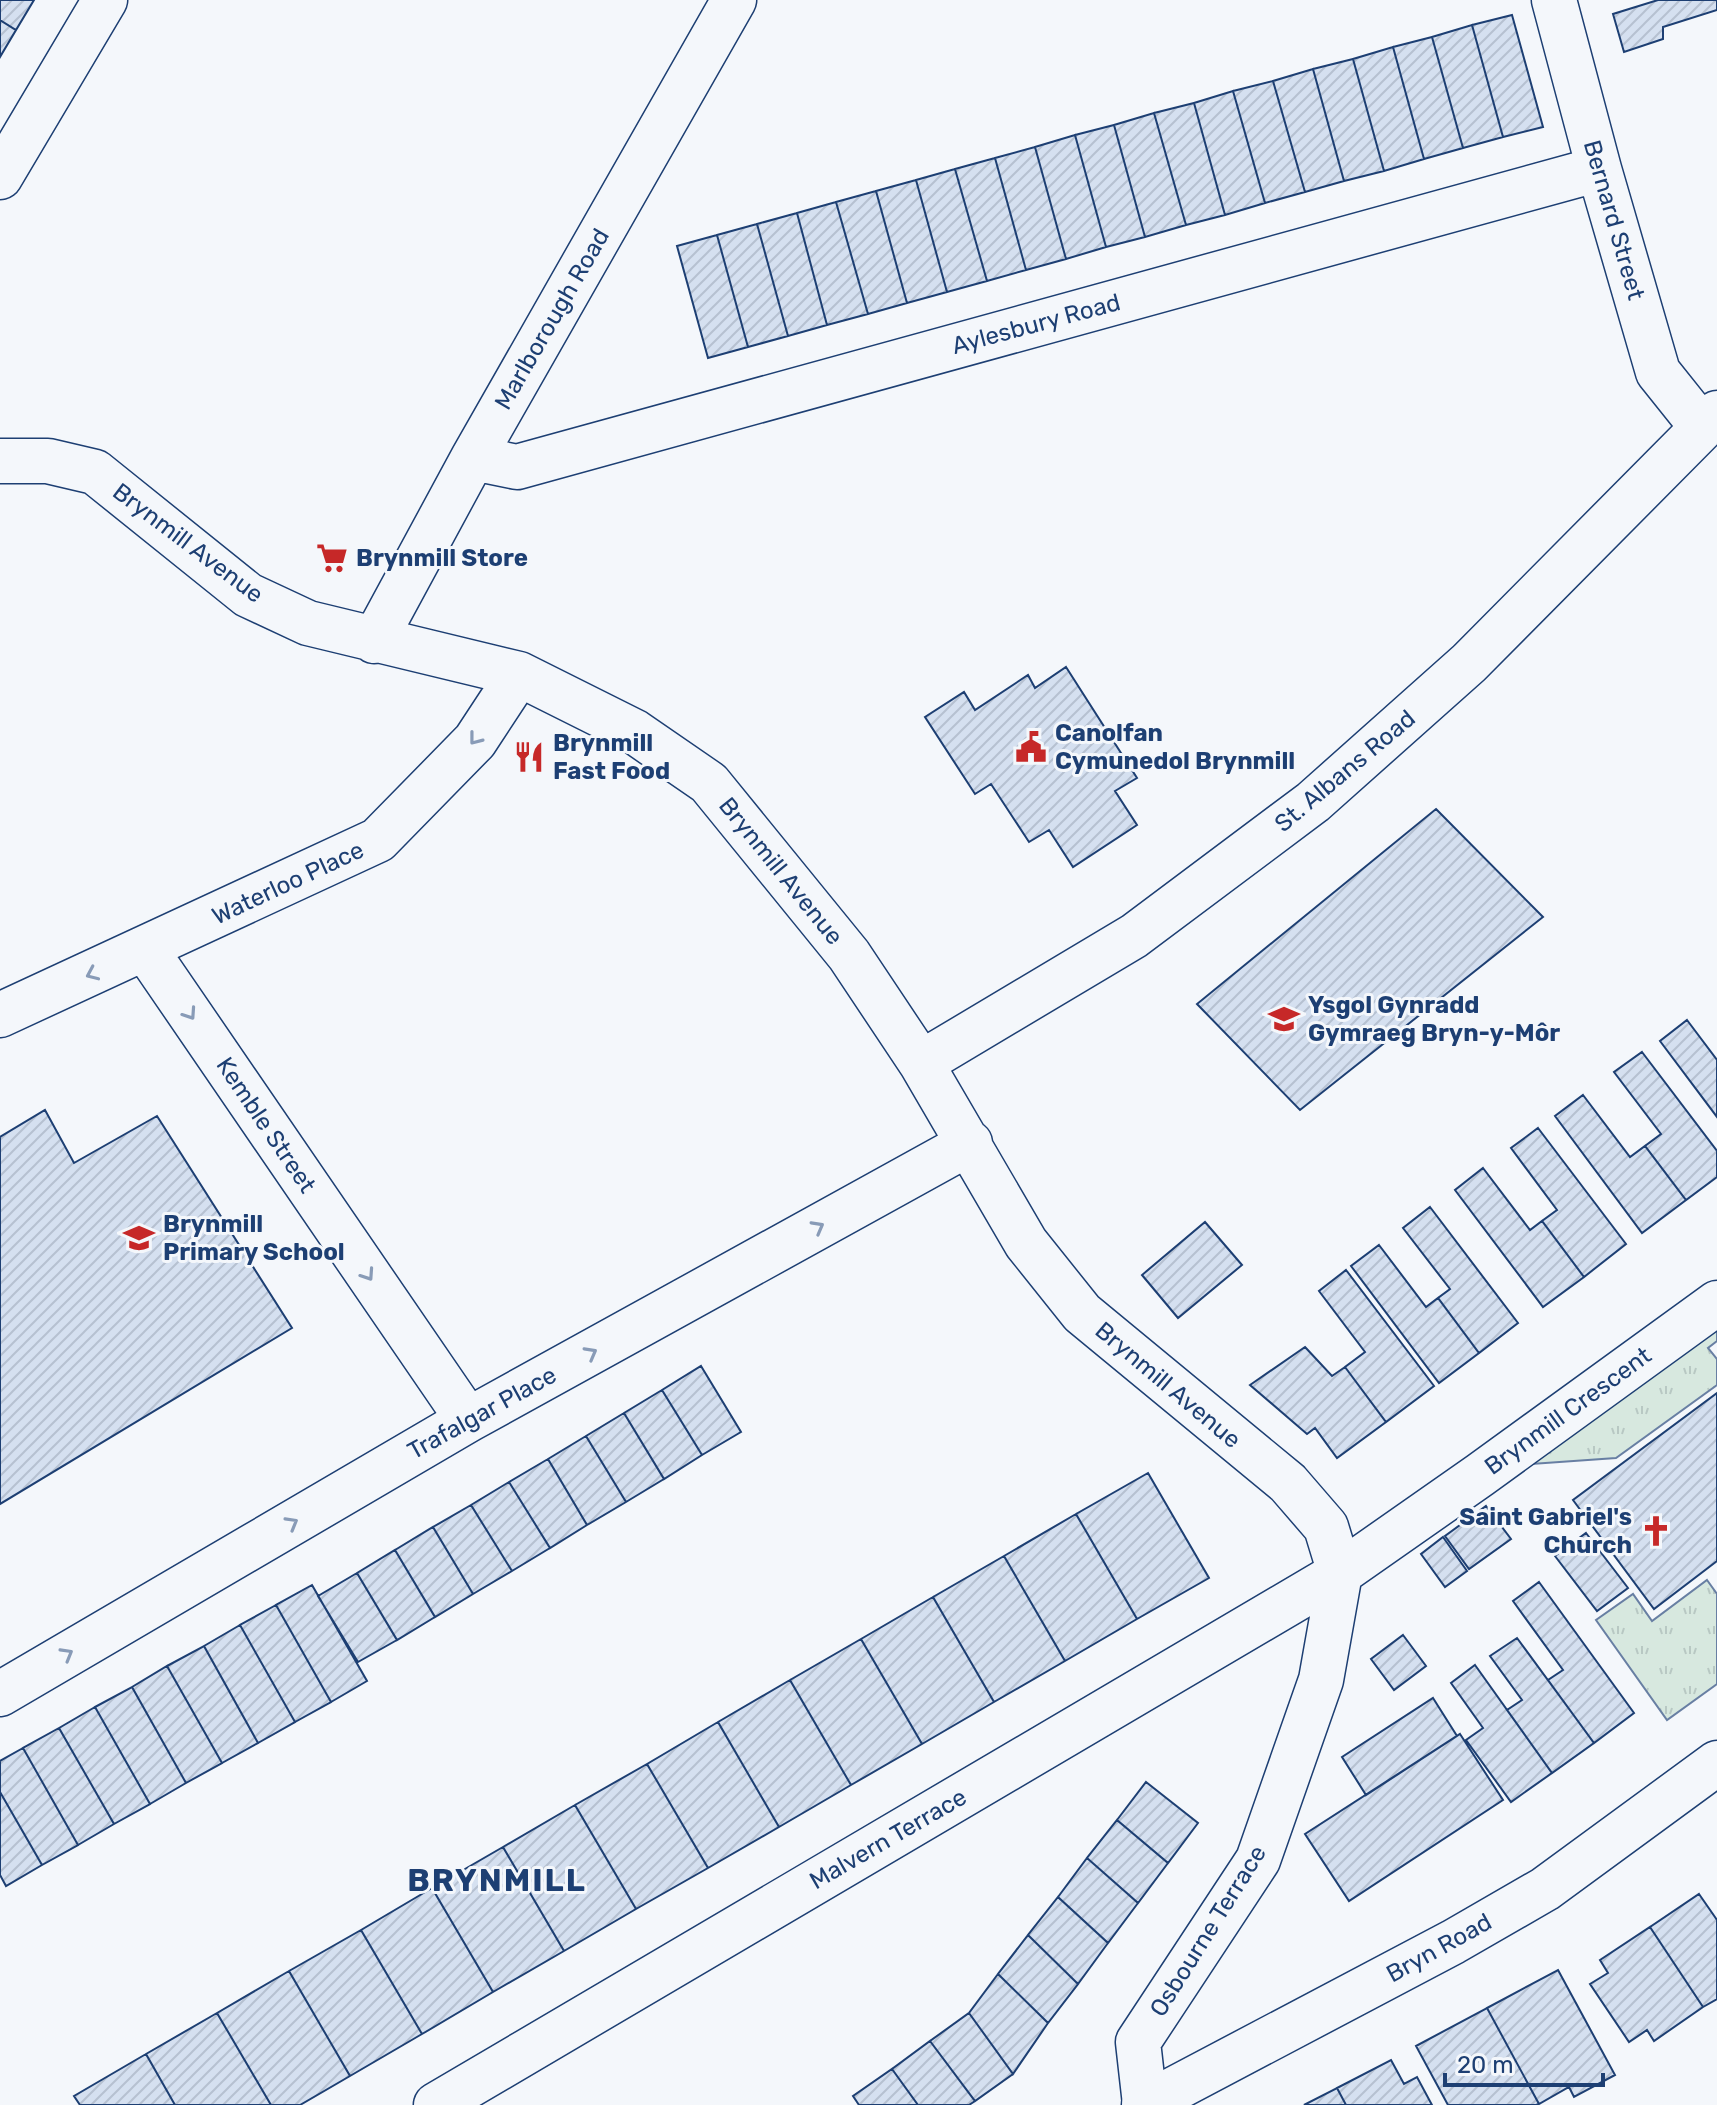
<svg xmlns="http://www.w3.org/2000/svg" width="1717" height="2105" viewBox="0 0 1717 2105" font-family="Rubik,sans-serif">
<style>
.grass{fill:url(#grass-tufts);stroke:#687fa3;stroke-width:2}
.building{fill:url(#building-hatch);stroke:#1d3f73;stroke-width:2}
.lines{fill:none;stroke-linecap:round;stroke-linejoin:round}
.street-casing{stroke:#1d3f73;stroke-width:47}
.secondary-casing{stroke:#1d3f73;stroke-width:47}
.street{stroke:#f4f7fb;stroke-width:44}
.secondary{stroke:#f4f7fb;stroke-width:44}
.oneway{stroke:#889bb7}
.labels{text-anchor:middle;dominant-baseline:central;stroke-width:6;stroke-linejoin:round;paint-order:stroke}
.street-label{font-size:24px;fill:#1d3f73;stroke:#f4f7fb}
.poi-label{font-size:24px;font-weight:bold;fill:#1d3f73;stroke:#f4f7fb;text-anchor:start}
.district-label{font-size:32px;font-weight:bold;letter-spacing:2px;fill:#1d3f73;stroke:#f4f7fb}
</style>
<defs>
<pattern id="grass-tufts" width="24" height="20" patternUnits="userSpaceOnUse" patternTransform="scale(2)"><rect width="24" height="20" fill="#d7e8df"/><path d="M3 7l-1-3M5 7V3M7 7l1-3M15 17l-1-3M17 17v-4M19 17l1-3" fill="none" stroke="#b8c8c3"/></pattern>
<pattern id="building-hatch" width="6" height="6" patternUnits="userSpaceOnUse" patternTransform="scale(2)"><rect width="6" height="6" fill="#d5e0f0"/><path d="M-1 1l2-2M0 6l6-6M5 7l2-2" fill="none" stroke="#b6c1d1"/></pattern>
</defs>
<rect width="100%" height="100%" fill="#f4f7fb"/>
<path class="grass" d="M1717 1311V1341L1708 1348 1717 1359V1385L1616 1458 1516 1465Z
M1707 1580 1717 1594V1684L1667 1720 1596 1620 1633 1594 1652 1621Z"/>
<path class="building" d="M0 0H34L16 30 0 20Z
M1658 0H1717V10L1663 27V39L1624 52 1613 14Z
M1512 15 1543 127 1503 137 1472 25Z
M0 20 16 30 0 57Z
M1472 25 1503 137 1463 148 1432 37Z
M1432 37 1463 148 1424 159 1393 47Z
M1393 47 1424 159 1384 171 1353 59Z
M1353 59 1384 171 1344 181 1313 69Z
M1313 69 1344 181 1305 192 1273 81Z
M1273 81 1305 192 1265 203 1233 91Z
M1233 91 1265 203 1225 215 1194 103Z
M1194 103 1225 215 1186 225 1154 113Z
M1154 113 1186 225 1145 237 1114 125Z
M1114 125 1145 237 1106 247 1075 135Z
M1075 135 1106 247 1066 259 1035 147Z
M1035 147 1066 259 1026 270 995 158Z
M995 158 1026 270 987 281 955 169Z
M955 169 987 281 947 292 916 180Z
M916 180 947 292 907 303 876 191Z
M876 191 907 303 868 314 836 202Z
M836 202 868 314 827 325 797 213Z
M797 213 827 325 788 336 757 224Z
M757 224 788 336 748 347 717 235Z
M717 235 748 347 708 358 677 246Z
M1066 667 1137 778 1115 791 1137 825 1073 867 1049 830 1029 842 991 784 975 794 925 717 964 692 975 710 1028 675 1035 688Z
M1436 809 1543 917 1300 1110 1197 1004Z
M1687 1020 1717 1060V1117L1660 1041Z
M1642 1052 1717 1151V1177L1686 1200 1645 1146 1661 1134 1614 1072Z
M1583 1095 1630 1157 1645 1146 1686 1200 1642 1233 1555 1116Z
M45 1110 74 1163 157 1116 292 1328 0 1504V1137Z
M1538 1128 1626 1244 1584 1277 1542 1221 1557 1210 1511 1148Z
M1483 1168 1530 1230 1542 1221 1584 1277 1543 1307 1455 1190Z
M1430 1207 1518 1323 1479 1353 1438 1298 1450 1289 1403 1228Z
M1205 1222 1242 1265 1178 1318 1142 1275Z
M1379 1245 1426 1307 1438 1298 1479 1353 1439 1383 1351 1266Z
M1346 1270 1434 1386 1386 1422 1345 1367 1365 1352 1319 1291Z
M1305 1347 1332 1376 1345 1367 1386 1422 1337 1458 1315 1428 1307 1434 1250 1385Z
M701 1366 741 1432 702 1455 662 1390Z
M662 1390 702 1455 664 1479 624 1413Z
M1717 1393V1561L1654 1609 1573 1500Z
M624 1413 664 1479 626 1502 586 1436Z
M586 1436 626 1502 587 1525 548 1459Z
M548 1459 587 1525 550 1548 509 1482Z
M1148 1473 1209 1578 1137 1619 1076 1514Z
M509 1482 550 1548 512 1571 471 1505Z
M471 1505 512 1571 473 1594 433 1527Z
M1486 1506 1511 1539 1469 1569 1445 1536Z
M1076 1514 1137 1619 1065 1661 1004 1556Z
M433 1527 473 1594 435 1617 395 1550Z
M1586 1533 1628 1588 1597 1611 1555 1556Z
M1443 1537 1467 1571 1445 1587 1421 1554Z
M395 1550 435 1617 397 1640 357 1573Z
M1004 1556 1065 1661 994 1702 933 1597Z
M357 1573 397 1640 358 1662 318 1596Z
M1539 1582 1634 1713 1594 1743 1548 1680 1563 1670 1513 1601Z
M312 1585 367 1681 331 1702 276 1605Z
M933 1597 994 1702 922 1744 861 1639Z
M276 1605 331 1702 295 1722 240 1625Z
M240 1625 295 1722 258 1743 204 1646Z
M1403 1635 1426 1666 1394 1690 1371 1659Z
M1517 1638 1594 1743 1552 1773 1507 1710 1522 1700 1490 1656Z
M861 1639 922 1744 851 1785 790 1680Z
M204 1646 258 1743 222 1763 167 1666Z
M1475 1665 1552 1773 1511 1802 1466 1740 1483 1728 1451 1683Z
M167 1666 222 1763 186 1783 132 1687Z
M790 1680 851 1785 779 1827 718 1722Z
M132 1687 186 1783 150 1804 95 1707Z
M1433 1698 1457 1736 1366 1795 1342 1757Z
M95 1707 150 1804 114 1824 59 1728Z
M718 1722 779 1827 708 1868 647 1764Z
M59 1728 114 1824 78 1845 23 1748Z
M1460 1734 1503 1800 1349 1901 1305 1834Z
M23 1748 78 1845 42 1865 0 1792V1761Z
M647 1764 708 1868 636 1909 575 1805Z
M1146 1782 1198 1823 1168 1863 1117 1820Z
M0 1792 42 1865 6 1886 0 1875Z
M575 1805 636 1909 564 1951 503 1847Z
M1117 1820 1168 1863 1138 1903 1087 1858Z
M503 1847 564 1951 493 1992 432 1888Z
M1087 1858 1138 1903 1108 1943 1058 1897Z
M432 1888 493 1992 422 2034 361 1930Z
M1699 1894 1717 1920V1999L1703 2007 1650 1927Z
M1058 1897 1108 1943 1078 1984 1028 1935Z
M1650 1927 1703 2007 1654 2041 1647 2030 1629 2042 1590 1984 1608 1973 1600 1960Z
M361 1930 422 2034 350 2076 289 1971Z
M1028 1935 1078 1984 1048 2023 998 1974Z
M1558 1970 1615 2075 1574 2097 1569 2087 1539 2104 1487 2008Z
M289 1971 350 2076 300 2105H271L217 2013Z
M998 1974 1048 2023 1013 2074 969 2013Z
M1487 2008 1539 2104 1536 2105H1448L1416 2046Z
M217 2013 271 2105H175L146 2054Z
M969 2013 1013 2074 975 2101 930 2041Z
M930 2041 975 2101 969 2105H918L892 2069Z
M146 2054 175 2105H80L74 2096Z
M1391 2060 1404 2084 1417 2077 1432 2105H1346L1337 2088Z
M892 2069 918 2105H859L853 2096Z
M1337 2088 1346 2105H1304Z"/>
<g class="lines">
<defs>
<path id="street" d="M1554 0 1599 169 1658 372 1702 427
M0 177 105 0
M473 458 517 467 1599 169
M0 461H48L95 472 248 595 308 623 519 674 635 732 709 783 849 955 921 1063 1026 1243 1082 1313 1288 1483 1326 1527 1340 1573 1321 1680 1258 1860 1138 2042 1145 2104
M374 641 473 458 734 0
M146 950 468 1420
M0 1015 378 840 475 741 519 674
M921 1063 1134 936 1313 802 1469 663 1717 413
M0 1694 468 1420 970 1143
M436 2105 1340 1573 1480 1475 1717 1303"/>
<path id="secondary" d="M1144 2105 1453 1942 1545 1889 1717 1763"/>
</defs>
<use href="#street" class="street-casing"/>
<use href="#secondary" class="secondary-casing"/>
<use href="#street" class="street"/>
<use href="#secondary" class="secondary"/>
</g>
<defs><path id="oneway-chevron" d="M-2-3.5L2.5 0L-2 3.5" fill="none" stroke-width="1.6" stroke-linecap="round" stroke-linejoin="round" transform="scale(2)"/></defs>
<g class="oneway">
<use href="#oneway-chevron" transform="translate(475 739) rotate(128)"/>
<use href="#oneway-chevron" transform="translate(92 974) rotate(156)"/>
<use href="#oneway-chevron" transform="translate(190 1014) rotate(56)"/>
<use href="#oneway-chevron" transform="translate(818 1227) rotate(-29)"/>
<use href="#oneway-chevron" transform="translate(368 1275) rotate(56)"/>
<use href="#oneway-chevron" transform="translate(591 1353) rotate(-29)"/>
<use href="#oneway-chevron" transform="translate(292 1523) rotate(-30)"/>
<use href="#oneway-chevron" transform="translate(67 1654) rotate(-30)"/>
</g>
<defs>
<symbol id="supermarket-bare" viewBox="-9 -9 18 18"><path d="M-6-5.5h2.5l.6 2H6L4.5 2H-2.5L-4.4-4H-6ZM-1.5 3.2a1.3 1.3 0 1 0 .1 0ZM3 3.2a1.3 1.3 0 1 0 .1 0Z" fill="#c62828" stroke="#f4f7fb" stroke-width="2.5" paint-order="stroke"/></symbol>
<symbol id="civic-bare" viewBox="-9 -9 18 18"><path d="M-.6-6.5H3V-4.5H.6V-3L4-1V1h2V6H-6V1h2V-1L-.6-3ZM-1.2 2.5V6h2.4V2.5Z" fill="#c62828" stroke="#f4f7fb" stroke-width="2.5" paint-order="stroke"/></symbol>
<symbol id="restaurant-bare" viewBox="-9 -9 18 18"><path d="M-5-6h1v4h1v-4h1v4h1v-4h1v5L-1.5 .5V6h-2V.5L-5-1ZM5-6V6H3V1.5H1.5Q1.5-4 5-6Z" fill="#c62828" stroke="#f4f7fb" stroke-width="2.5" paint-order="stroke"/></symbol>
<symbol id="school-bare" viewBox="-9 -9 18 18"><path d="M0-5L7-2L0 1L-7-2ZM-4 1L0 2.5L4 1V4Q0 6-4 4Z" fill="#c62828" stroke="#f4f7fb" stroke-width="2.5" paint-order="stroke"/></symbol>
<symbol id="church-bare" viewBox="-9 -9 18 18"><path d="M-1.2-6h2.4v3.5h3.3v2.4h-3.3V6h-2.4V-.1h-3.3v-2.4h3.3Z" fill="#c62828" stroke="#f4f7fb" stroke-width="2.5" paint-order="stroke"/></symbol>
</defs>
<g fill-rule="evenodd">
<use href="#supermarket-bare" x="310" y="536" width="44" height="44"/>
<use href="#civic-bare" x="1009" y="725" width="44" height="44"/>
<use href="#restaurant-bare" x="507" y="735" width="44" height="44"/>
<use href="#school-bare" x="1262" y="997" width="44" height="44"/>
<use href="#school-bare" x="117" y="1216" width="44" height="44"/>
<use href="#church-bare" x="1634" y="1509" width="44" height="44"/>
</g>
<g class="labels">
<g class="street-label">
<text transform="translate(1614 220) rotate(74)">Bernard Street</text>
<text transform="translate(552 319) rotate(-60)">Marlborough Road</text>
<text transform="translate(1036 324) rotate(-15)">Aylesbury Road</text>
<text transform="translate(188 543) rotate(37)">Brynmill Avenue</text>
<text transform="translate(1345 771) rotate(-40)">St. Albans Road</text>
<text transform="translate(781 871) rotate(51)">Brynmill Avenue</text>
<text transform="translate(288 883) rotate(-25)">Waterloo Place</text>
<text transform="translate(266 1125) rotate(56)">Kemble Street</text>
<text transform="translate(1168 1385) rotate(40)">Brynmill Avenue</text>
<text transform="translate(1568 1411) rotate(-36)">Brynmill Crescent</text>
<text transform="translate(482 1413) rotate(-29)">Trafalgar Place</text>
<text transform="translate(888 1839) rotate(-30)">Malvern Terrace</text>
<text transform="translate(1208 1931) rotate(-58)">Osbourne Terrace</text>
<text transform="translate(1439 1948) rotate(-29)">Bryn Road</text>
</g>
<g class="poi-label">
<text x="356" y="558">Brynmill Store</text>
<text x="1055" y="733">Canolfan<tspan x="1055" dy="28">Cymunedol Brynmill</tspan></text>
<text x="553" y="743">Brynmill<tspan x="553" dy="28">Fast Food</tspan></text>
<text x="1308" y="1005">Ysgol Gynradd<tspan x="1308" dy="28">Gymraeg Bryn-y-Môr</tspan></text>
<text x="163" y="1224">Brynmill<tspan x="163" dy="28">Primary School</tspan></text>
<text x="1632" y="1517" text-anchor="end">Saint Gabriel's<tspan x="1632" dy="28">Church</tspan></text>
</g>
<g class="district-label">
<text x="497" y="1880">BRYNMILL</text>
</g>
</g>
<path d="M1445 2073v12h158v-12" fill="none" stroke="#1d3f73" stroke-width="4"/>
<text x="1457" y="2073" font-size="24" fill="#1d3f73" stroke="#f4f7fb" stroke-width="6" paint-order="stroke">20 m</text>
</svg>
